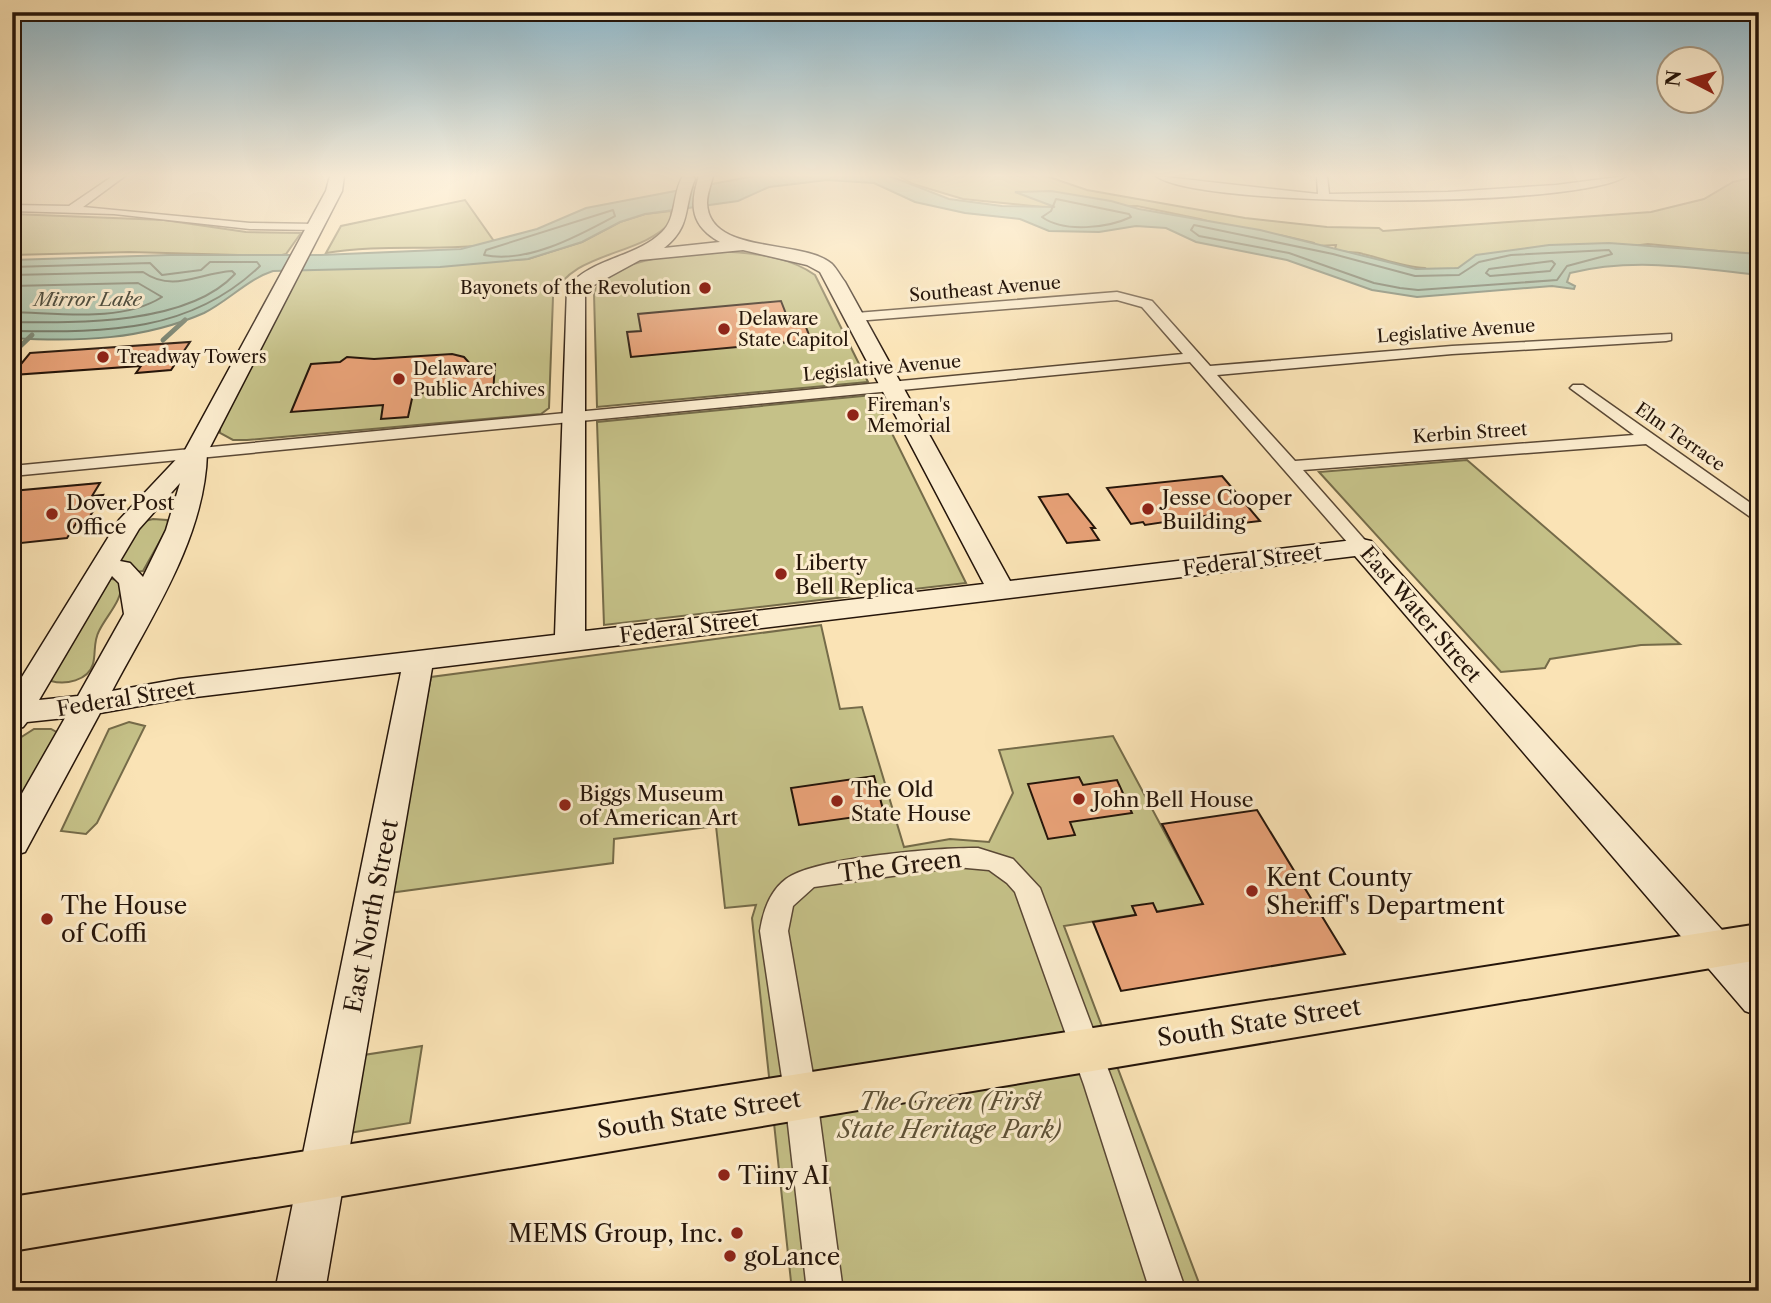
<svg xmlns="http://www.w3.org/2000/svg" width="1771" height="1303" viewBox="0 0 1771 1303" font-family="'Libre Caslon Text',serif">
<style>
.green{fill:#c5c188;stroke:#756b49;stroke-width:2}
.water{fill:#9fbfa8;stroke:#6e7b69;stroke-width:2}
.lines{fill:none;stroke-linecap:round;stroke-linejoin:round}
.shore{stroke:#626a59;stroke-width:2}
.stream{stroke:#6e7b69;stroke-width:5}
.building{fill:#e7a177;stroke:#25150a;stroke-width:2}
.street-casing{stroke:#5a4835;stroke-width:3}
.secondary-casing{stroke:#25150a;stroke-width:3}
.primary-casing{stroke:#25150a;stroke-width:4}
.street{fill:#fcedcf;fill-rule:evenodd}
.secondary{fill:#fcedcf;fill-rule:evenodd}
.primary{fill:#fae3b5;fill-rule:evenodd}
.poi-dot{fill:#8f2418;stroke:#fcedcf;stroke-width:2.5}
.labels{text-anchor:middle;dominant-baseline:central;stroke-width:6;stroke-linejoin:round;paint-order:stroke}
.far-poi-label{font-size:18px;fill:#25150a;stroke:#fcedcf;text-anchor:start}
.far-street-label{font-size:18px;fill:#25150a;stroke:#fcedcf}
.far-water-label{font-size:19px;font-style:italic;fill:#505041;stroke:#fcedcf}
.poi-label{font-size:21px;fill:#25150a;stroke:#fcedcf;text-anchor:start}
.street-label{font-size:21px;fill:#25150a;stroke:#fcedcf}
.near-street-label{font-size:24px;fill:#25150a;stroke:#fcedcf}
.near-poi-label{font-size:24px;fill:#25150a;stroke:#fcedcf;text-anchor:start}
.near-park-label{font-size:24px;font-style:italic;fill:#5d5136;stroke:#fcedcf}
</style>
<rect width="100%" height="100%" fill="#fae3b5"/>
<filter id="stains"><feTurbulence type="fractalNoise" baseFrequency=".00286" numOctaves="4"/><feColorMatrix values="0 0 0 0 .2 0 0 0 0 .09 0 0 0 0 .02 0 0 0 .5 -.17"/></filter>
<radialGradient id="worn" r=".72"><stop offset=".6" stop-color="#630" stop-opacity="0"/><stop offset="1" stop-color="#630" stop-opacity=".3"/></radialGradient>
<path class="green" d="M899 176H1046L1087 190 1245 218 1327 227 1379 228 1383 231 1651 212 1704 199 1733 182 1759 176V255L1648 244 1430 272 1425 268C1403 267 1384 259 1363 254 1353 251 1345 254 1335 249L1336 245 1316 246 1314 243 1280 235 1254 234 1200 219 1137 206 1052 208 963 199 913 184Z
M465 200 496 244C440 252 382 243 326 253L341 226Z
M671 211V222C640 257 571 251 553 297L549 408 541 414 247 440H233L220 433V424L301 270 528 259 582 242 620 222 645 214Z
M12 214 164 220 246 232 301 233 286 254 278 256 130 252 12 255Z
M732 252C761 254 791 258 815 275L868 382 597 407 594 293C605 257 700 251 732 252Z
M873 395 966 583 604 625 597 422Z
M1467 460 1680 644 1641 645 1550 659 1545 668 1501 672 1319 472Z
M153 519 167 520 169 525 143 571 136 572 118 564 141 522Z
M107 578 122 581C122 602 108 613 99 631 93 642 96 653 93 664 88 681 65 685 51 681L48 675Z
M821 625 840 709 862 707 904 847 950 839 989 842 1013 793 999 750 1113 736 1203 904 1064 926 1202 1291H792L752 918 756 905 725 908 716 826 614 839 613 863 389 893 431 677Z
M129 722 145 726 97 823 86 834 61 831 109 729Z
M34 729H51L60 734 12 821V743Z
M422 1046 410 1123 349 1133 364 1055Z"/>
<path class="water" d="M754 176H890L949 199 1002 206 1055 207 1015 192 1051 191 1111 201 1139 209 1260 230 1416 269 1458 268 1476 255 1549 245 1609 243 1759 254V275C1695 268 1634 257 1570 273L1567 282 1575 286 1574 289 1552 286 1417 297 1372 290 1287 260 1196 242 1166 228 1136 226 1099 232 1049 231 1020 219 965 213 915 202 874 183 827 180 769 187 738 201 645 214 620 222 582 242 528 259 440 267 273 271C248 279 228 301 204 313 143 340 78 342 12 338V260L169 255H321L461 249 537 229 586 208Z"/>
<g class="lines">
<path class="shore" d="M1056 199 1129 214 1131 217C1108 228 1064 233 1042 217L1051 211Z
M613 210 615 216C578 236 527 264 484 255L486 250Z
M1194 225 1333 254 1415 276 1459 275 1479 262 1511 255 1609 250 1612 254 1567 266 1557 280 1418 290 1400 288 1374 283 1289 253 1199 236 1191 230Z
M1552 261 1555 264 1550 271 1490 276 1486 273 1489 269Z
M12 267 150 263 162 275 201 270 210 262H257L260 266C189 334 104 332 12 331
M12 275 143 272C173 293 199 273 232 271L235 274C188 325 76 323 12 322
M12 286 138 283 162 297C121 323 59 313 12 312"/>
<path class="stream" d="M163 340 185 320
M12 354 32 335"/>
</g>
<path class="building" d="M781 301 788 319 802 317 811 340 631 357 627 332 641 331 638 314Z
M190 342 171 370 136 373 141 366 12 375 30 353Z
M452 354 464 357 472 366 495 364 493 394 448 397 449 391 413 394 408 417 381 419 383 405 291 412 311 364 340 362 347 357 374 359Z
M1222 476 1260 521 1226 525 1217 514 1145 525 1143 522 1131 524 1107 488Z
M100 483 92 496 103 495 87 521 77 522 67 538 12 544V491Z
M1068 494 1095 528H1091L1099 540 1067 543 1039 497Z
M874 776 884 813 799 825 791 788Z
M1079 777 1083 785 1117 780 1132 813 1070 822 1075 835 1048 839 1028 784Z
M1257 810 1345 954 1121 991 1093 922 1136 915 1132 906 1153 903 1157 912 1203 904 1162 824Z"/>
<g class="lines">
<defs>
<path id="street" d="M113 176H125L83 207 250 223 315 224 321 227 315 230 250 229 114 214 12 211V205L69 206Z
M1156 176 1318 194 1317 176H1327L1329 194 1448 192 1556 185 1626 176C1581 208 1201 209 1156 176Z
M1117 292 1152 301 1210 366 1452 346 1671 334V340L1666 341 1452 354 1217 375 1295 461 1634 435 1570 388 1573 385H1583L1759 509V523L1646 444 1303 470 1371 547 1369 551H1355L1190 362 12 476V466L1183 354 1142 307 1117 300 856 321 849 317 856 313Z
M978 848 1013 859 1040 888 1114 1085 1186 1291H1150L1084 1085 1015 892 1007 883 989 870 956 867 814 887 793 906 788 931 817 1098 843 1291H807L785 1098 760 931C763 911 770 891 786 879 813 858 940 847 978 848Z"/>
<path id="secondary" d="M330 176H344L342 191 207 453C205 538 151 617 112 691L179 679 555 635 567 288C590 258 636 258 662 232 677 218 672 193 683 176H693L695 179C683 208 692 226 664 248L720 242C691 226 689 206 699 176H713C711 184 707 194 707 203 709 256 802 238 832 264 837 269 841 277 845 282L1010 581 1362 539 1371 541 1759 971V1016L1745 1011 1355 556 432 668 325 1291H275L401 672 179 699 100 713 25 852 12 856V811L65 718 27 722 23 727 12 730V693L119 520 185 450 326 191ZM743 250 807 265 820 272 984 584 585 631V290L640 260ZM180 483 166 530 143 577 130 563 120 561 139 529ZM112 576 119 583 124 614 78 696 39 700Z"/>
<path id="primary" d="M1759 924V960L12 1251V1197Z"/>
</defs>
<use href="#street" class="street-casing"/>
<use href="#secondary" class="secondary-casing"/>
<use href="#primary" class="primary-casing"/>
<use href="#street" class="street"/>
<use href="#secondary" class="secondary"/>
<use href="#primary" class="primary"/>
</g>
<linearGradient id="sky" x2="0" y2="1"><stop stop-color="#8bb8ce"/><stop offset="0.49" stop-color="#fdf2de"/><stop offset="1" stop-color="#fdf2de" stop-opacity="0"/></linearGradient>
<rect width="1771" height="358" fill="url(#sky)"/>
<g class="poi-dot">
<circle cx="705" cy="288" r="7"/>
<circle cx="724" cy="329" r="7"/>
<circle cx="103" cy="357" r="7"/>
<circle cx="399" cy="379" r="7"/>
<circle cx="853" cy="415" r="7"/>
<circle cx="1148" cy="509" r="7"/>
<circle cx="52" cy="514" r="7"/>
<circle cx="781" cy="574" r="7"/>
<circle cx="1079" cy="799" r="7"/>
<circle cx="837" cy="801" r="7"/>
<circle cx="565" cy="805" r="7"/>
<circle cx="1252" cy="891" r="7"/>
<circle cx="47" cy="919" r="7"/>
<circle cx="724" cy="1175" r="7"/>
<circle cx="737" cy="1233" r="7"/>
<circle cx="730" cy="1256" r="7"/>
</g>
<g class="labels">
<g class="far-poi-label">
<text x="691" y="288" text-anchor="end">Bayonets of the Revolution</text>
<text x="738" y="319">Delaware<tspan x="738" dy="21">State Capitol</tspan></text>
<text x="117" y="357">Treadway Towers</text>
<text x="413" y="369">Delaware<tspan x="413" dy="21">Public Archives</tspan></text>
<text x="867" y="405">Fireman's<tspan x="867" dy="21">Memorial</tspan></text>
</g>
<g class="far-street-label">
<text transform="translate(985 289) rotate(-5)">Southeast Avenue</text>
<text transform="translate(1456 331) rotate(-4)">Legislative Avenue</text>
<text transform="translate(882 368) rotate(-5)">Legislative Avenue</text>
<text transform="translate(1470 433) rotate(-4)">Kerbin Street</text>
<text transform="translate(1680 437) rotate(35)">Elm Terrace</text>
</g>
<g class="far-water-label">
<text x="88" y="299">Mirror Lake</text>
</g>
<g class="poi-label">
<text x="1162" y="497">Jesse Cooper<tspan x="1162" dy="24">Building</tspan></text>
<text x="66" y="502">Dover Post<tspan x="66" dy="24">Office</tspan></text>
<text x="795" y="562">Liberty<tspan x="795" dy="24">Bell Replica</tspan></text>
<text x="851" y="789">The Old<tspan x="851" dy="24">State House</tspan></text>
<text x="579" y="793">Biggs Museum<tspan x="579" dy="24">of American Art</tspan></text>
<text x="1093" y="799">John Bell House</text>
</g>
<g class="street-label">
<text transform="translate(1252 560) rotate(-7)">Federal Street</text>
<text transform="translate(1421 614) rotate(49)">East Water Street</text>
<text transform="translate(689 627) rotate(-7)">Federal Street</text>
<text transform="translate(126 698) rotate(-9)">Federal Street</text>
</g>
<g class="near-street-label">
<text transform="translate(900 866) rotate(-7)">The Green</text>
<text transform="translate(371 916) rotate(-79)">East North Street</text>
<text transform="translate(1259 1022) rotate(-9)">South State Street</text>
<text transform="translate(699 1114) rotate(-9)">South State Street</text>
</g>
<g class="near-poi-label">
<text x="1266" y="877">Kent County<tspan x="1266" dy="28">Sheriff's Department</tspan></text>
<text x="61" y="905">The House<tspan x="61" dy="28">of Coffi</tspan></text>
<text x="738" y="1175">Tiiny AI</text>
<text x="723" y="1233" text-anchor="end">MEMS Group, Inc.</text>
<text x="744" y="1256">goLance</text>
</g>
<g class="near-park-label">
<text x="950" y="1101">The Green (First<tspan x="950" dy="28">State Heritage Park)</tspan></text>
</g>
</g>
<rect width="1771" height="1303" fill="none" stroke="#fae3b5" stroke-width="42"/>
<rect x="14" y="14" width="1743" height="1275" fill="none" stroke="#25150a" stroke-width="3.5"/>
<rect x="21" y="21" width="1729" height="1261" fill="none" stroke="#25150a" stroke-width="2"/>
<g transform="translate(1690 80) rotate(276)"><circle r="33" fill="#fcedcf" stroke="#a69780" stroke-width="2"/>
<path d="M0-5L12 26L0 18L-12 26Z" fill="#8f2418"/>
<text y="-10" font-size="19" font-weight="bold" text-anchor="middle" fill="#25150a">N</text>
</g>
<rect width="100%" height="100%" filter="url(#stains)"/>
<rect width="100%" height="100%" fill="url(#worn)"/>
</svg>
